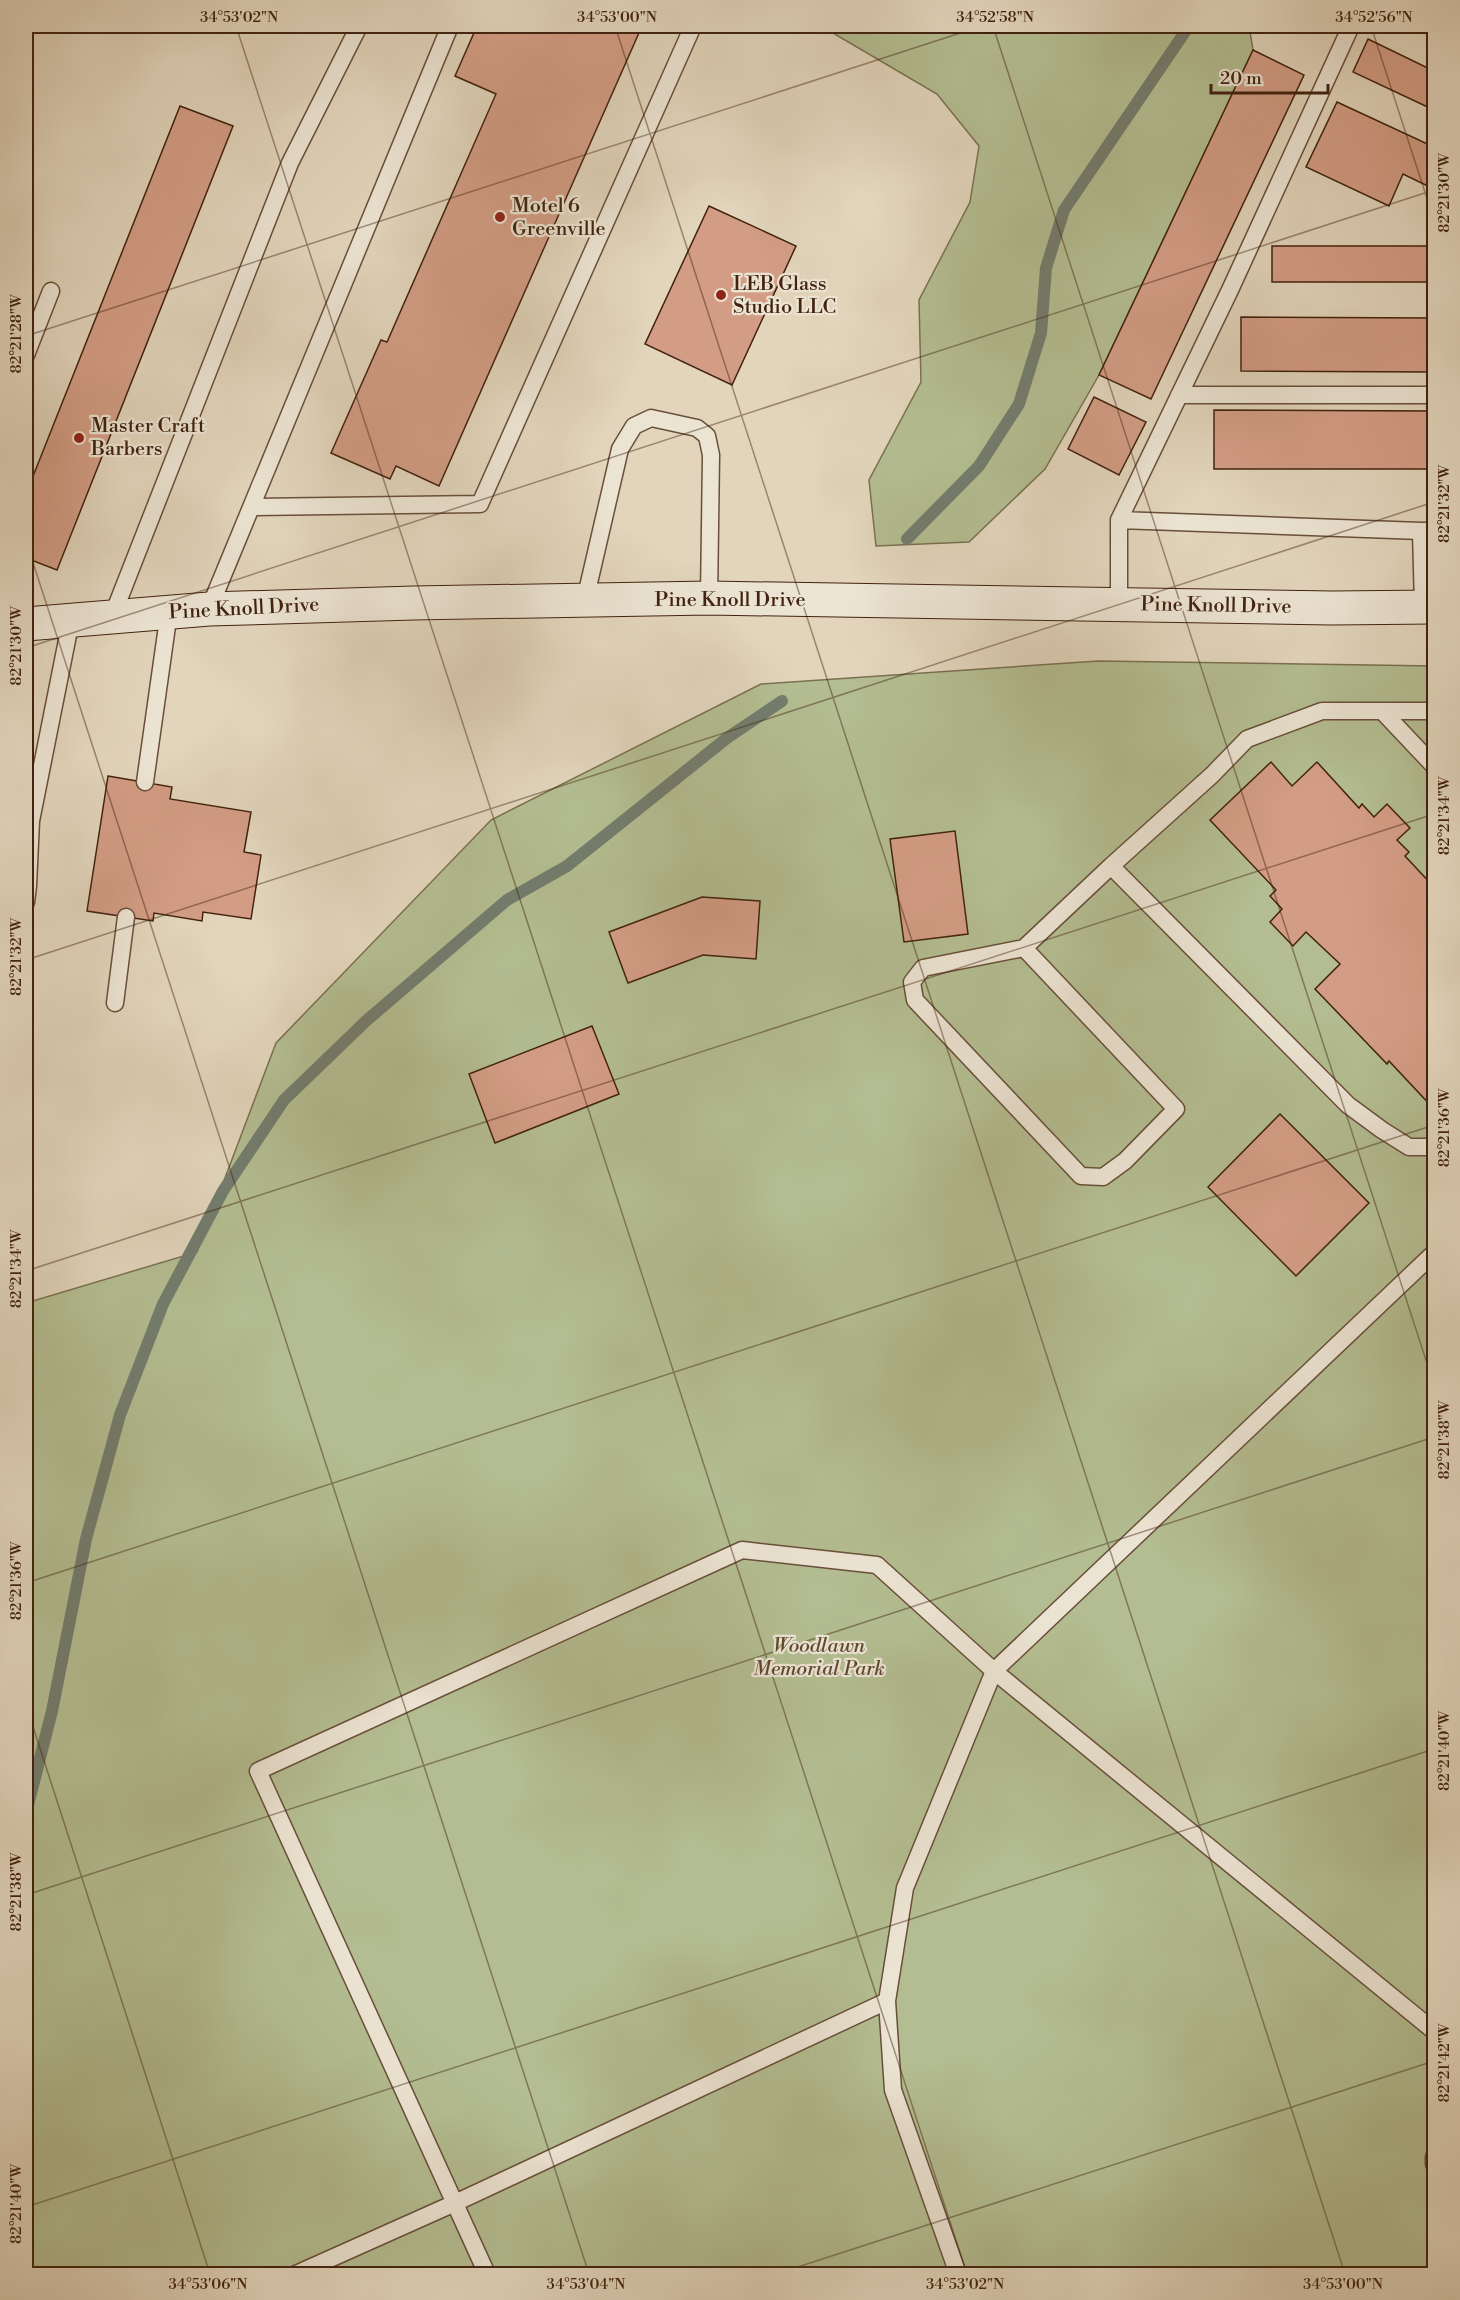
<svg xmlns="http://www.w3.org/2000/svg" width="1460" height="2300" viewBox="0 0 1460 2300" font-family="'Libre Bodoni',serif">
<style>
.green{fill:#b3bd91;stroke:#7a7050;stroke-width:1.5}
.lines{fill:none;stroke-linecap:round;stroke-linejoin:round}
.stream{stroke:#737d6e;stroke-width:12}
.building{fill:#d39d85;stroke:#41220f;stroke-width:1.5}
.lane-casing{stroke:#694f3a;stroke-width:19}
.secondary-casing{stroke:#41220f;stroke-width:35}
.lane{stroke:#ece4d3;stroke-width:16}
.secondary{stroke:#ece4d3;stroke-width:33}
.ticks{fill:none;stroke:#41220f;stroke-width:1.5;stroke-opacity:0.45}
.poi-dot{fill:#8f2418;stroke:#ece4d3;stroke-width:2}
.labels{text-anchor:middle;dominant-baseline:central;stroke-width:4.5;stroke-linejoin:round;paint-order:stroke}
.poi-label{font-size:20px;fill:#41220f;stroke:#ece4d3;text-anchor:start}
.street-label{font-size:20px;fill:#41220f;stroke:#ece4d3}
.park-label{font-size:20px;font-style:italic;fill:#5e4930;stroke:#ece4d3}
.neatline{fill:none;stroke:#41220f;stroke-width:2}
.ticks-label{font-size:15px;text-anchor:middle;fill:#41220f}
</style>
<rect width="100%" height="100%" fill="#e2d5bc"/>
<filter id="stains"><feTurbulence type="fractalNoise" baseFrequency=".00333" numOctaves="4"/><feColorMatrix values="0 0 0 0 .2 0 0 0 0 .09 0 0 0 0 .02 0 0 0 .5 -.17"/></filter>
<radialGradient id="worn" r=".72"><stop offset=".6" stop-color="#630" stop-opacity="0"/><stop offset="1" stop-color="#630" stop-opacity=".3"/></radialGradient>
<path class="green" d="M821 26H1249L1253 50 1099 375 1045 469 969 542 876 546 869 480 921 382 919 300 970 202 979 146 937 94Z
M1098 661 1434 666V2274H26V1303L197 1252 276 1043 491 820 761 684Z"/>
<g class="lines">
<path class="stream" d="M907 539 979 466 1019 404 1041 333 1046 268 1064 210 1189 26
M26 1813 52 1711 86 1539 120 1415 163 1304 223 1191 284 1100 366 1021 507 900 567 866 727 738 782 701"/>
</g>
<path class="building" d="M477 26H642L439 486 396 466 390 479 331 453 381 340 387 342 496 94 455 76Z
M1368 39 1434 71V110L1353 72Z
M1253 50 1304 75 1151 399 1099 375Z
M1337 102 1434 147V189L1403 174 1389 206 1306 167Z
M180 106 233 126 57 570 26 558V494Z
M709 206 796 246 732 385 645 344Z
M1272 246H1434V282H1272Z
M1241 317 1434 318V372L1241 371Z
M1094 397 1146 422 1119 475 1068 449Z
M1214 410 1434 411V469H1214Z
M1271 762 1292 786 1317 762 1359 808 1362 804 1374 817 1387 804 1410 828 1397 840 1409 852 1405 856 1434 887V1109L1389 1061 1387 1064 1315 989 1340 964 1306 932 1293 946 1270 922 1282 909 1270 896 1276 890 1210 820Z
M108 776 172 787 170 799 251 812 244 852 261 855 251 919 203 912 202 921 154 913 153 921 87 911Z
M955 831 968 934 904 942 890 839Z
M702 897 760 901 756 959 703 955 628 983 609 932Z
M592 1026 619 1094 495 1143 469 1074Z
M1280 1114 1369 1203 1296 1276 1208 1187Z"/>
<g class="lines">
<defs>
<path id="lane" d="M26 355 51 291
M1179 395H1434
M253 507 480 504 693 26
M1119 520 1230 290 1351 26
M585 600 620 449 634 426 651 418 697 428 707 436 711 455 709 598
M1119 605V520L1421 531
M1423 607 1421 531H1434
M209 609 450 26
M112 617 290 163 359 26
M1434 711H1322L1247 739 1212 775 1111 866 1348 1105 1382 1130 1409 1147H1434
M1383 712 1434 766
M145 782 169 612
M26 902 28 886 31 821 71 620
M1024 948 1176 1109 1125 1161 1103 1177 1081 1176 915 1000 912 982 923 968 1024 948 1111 866
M115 1003 126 917
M1434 2157V2164
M296 2274 455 2203 887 2001
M487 2274 258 1771 742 1550 877 1565 994 1671 1434 2031
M958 2274 893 2090 887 2001 905 1888 994 1671 1434 1253"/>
<path id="secondary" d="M26 624 209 609 414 603 709 598 1332 608 1434 607"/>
</defs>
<use href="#lane" class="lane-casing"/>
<use href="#secondary" class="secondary-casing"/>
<use href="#lane" class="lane"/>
<use href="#secondary" class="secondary"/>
</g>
<path class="ticks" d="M236 26 967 2274M615 26 1345 2274M993 26 1434 1385M1371 26 1434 220M26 336 982 26M26 541 589 2274M26 648 1434 190M26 960 1434 502M26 1271 1434 814M26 1583 1434 1125M26 1705 210 2274M26 1895 1434 1437M26 2207 1434 1749M776 2274 1434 2061"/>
<g class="poi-dot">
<circle cx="500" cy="217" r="6"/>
<circle cx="721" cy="295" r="6"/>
<circle cx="79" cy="438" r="6"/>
</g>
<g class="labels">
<g class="poi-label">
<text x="512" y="206">Motel 6<tspan x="512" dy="23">Greenville</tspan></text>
<text x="733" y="284">LEB Glass<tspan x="733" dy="23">Studio LLC</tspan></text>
<text x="91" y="426">Master Craft<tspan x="91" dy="23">Barbers</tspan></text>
</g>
<g class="street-label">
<text x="730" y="600">Pine Knoll Drive</text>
<text transform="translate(1216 606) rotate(1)">Pine Knoll Drive</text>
<text transform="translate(244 609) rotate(-3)">Pine Knoll Drive</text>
</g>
<g class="park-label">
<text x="819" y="1646">Woodlawn<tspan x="819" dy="23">Memorial Park</tspan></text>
</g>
</g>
<rect width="1460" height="2300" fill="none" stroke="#e2d5bc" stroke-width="66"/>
<path d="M1211 84v9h117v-9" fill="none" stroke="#41220f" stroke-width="3"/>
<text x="1220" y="84" font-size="18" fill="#41220f" stroke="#ece4d3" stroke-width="4.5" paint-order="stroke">20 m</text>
<rect x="33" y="33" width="1394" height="2234" class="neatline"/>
<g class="ticks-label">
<text x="239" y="22">34°53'02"N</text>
<text x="617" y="22">34°53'00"N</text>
<text x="995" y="22">34°52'58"N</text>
<text x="1374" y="22">34°52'56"N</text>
<text transform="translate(1444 193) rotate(-90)" y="5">82°21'30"W</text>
<text transform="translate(16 334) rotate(-90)" y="5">82°21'28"W</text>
<text transform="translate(1444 504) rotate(-90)" y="5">82°21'32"W</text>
<text transform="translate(16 646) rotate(-90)" y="5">82°21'30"W</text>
<text transform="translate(1444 816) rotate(-90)" y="5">82°21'34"W</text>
<text transform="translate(16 957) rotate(-90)" y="5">82°21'32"W</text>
<text transform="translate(1444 1128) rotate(-90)" y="5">82°21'36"W</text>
<text transform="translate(16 1269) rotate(-90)" y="5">82°21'34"W</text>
<text transform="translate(1444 1440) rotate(-90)" y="5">82°21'38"W</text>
<text transform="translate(16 1581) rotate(-90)" y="5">82°21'36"W</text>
<text transform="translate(1444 1751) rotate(-90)" y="5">82°21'40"W</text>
<text transform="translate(16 1892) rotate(-90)" y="5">82°21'38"W</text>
<text transform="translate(1444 2063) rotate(-90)" y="5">82°21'42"W</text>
<text transform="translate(16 2204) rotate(-90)" y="5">82°21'40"W</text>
<text x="208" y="2289">34°53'06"N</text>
<text x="586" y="2289">34°53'04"N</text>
<text x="965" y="2289">34°53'02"N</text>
<text x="1343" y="2289">34°53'00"N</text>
</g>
<rect width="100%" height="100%" filter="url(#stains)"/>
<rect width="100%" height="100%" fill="url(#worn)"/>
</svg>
